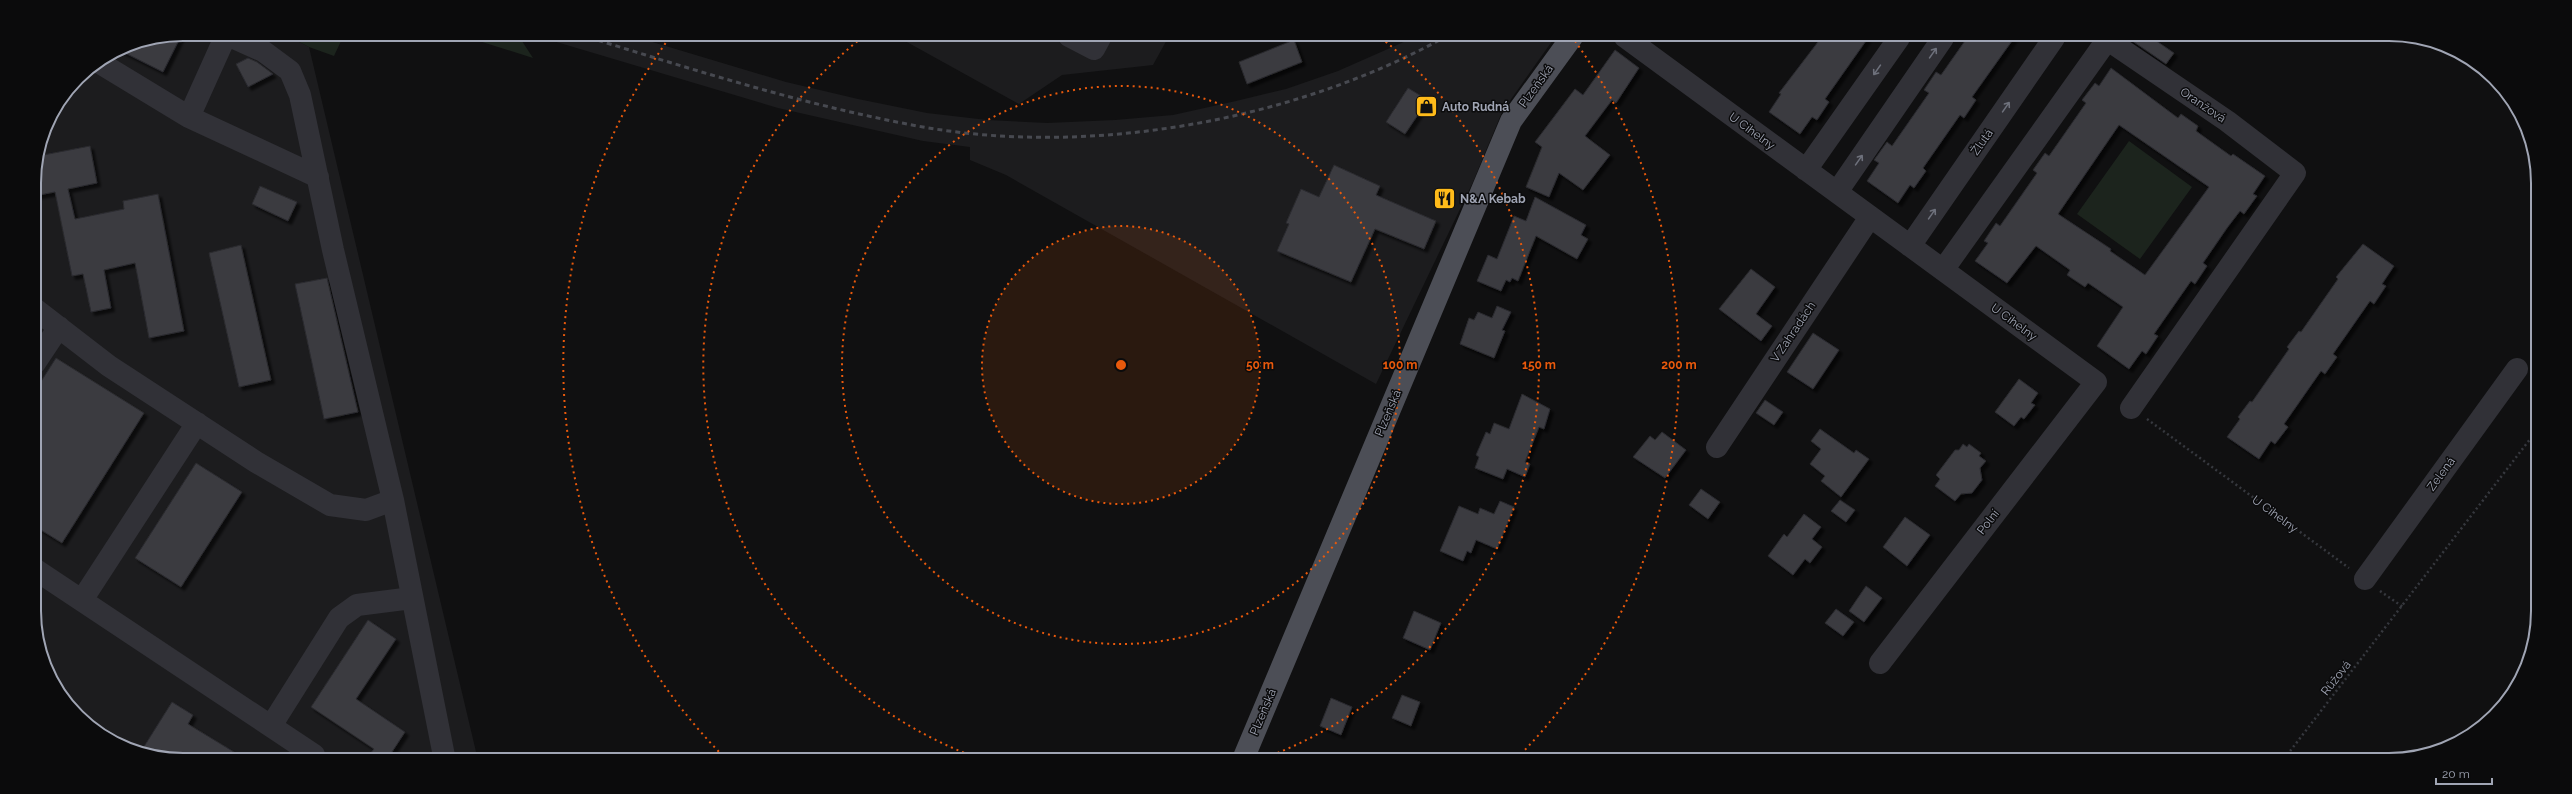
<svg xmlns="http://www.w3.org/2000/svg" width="2572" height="794" viewBox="0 0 2572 794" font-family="Raleway,sans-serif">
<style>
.built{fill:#1c1c1e}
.green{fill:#1c241d}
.building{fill:#3a3a40;stroke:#2a2a2e;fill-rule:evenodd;filter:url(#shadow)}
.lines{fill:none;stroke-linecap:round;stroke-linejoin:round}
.path{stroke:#36383e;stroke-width:2.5;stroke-dasharray:2 3;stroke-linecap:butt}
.minor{stroke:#313137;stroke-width:22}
.major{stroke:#4c4e56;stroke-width:22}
.rail{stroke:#474950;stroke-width:3;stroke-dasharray:5 4;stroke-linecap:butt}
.oneway{stroke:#6e717c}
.ring{fill:none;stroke:#e8590c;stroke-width:2;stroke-dasharray:2 4}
.labels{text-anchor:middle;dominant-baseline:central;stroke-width:3;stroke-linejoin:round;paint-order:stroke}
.street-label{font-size:12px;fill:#a0a5b4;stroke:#0b0b0c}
.poi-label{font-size:12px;font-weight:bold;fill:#a0a5b4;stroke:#0b0b0c;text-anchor:start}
.rim{fill:none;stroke:#a0a5b4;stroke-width:2}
.centre{fill:#e8590c;stroke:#0b0b0c;stroke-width:2}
.ring-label{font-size:12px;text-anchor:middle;font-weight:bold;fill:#e8590c;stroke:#0b0b0c;stroke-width:3;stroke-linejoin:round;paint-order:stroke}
</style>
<defs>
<filter id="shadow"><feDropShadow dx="3.5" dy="3.5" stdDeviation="1" flood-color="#0009"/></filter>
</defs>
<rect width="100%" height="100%" fill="#101011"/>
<path class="built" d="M183 34H284L309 47 477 756 145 755 109 740 71 709 50 677 37 640 34 174 45 126 78 78 126 45Z
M533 35H629L786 82 858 99 927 113 987 120 1047 123 1115 120 1173 115 1236 101 1286 89 1338 71 1415 37H1555L1502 112 1473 182 1376 384 1006 175 970 160V147L923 141 778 108Z
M896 36H1169L1153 65 1062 75 1019 104Z"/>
<path class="green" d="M284 34H347L341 41 334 56 309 47Z
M460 35H509L520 38 533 58Z
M2129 141 2192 187 2140 259 2077 214Z"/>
<path class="building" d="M182 34 163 72 119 50 126 45Z
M1821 38H1868L1825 99 1829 102 1817 120 1812 117 1800 134 1769 112 1781 94 1779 93Z
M1967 38H2014L1972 97 1976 100 1964 118 1960 115 1923 168 1926 171 1914 188 1910 185 1898 203 1867 181 1879 163 1874 160 1887 142 1892 146 1929 93 1924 90 1936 72 1941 75Z
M2128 38H2152L2174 53 2166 64Z
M1294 40 1302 62 1247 84 1239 62Z
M1615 50 1639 68 1616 103 1612 100 1585 136 1610 155 1583 190 1559 173 1549 197 1526 187 1542 147 1535 142 1575 89 1583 95Z
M248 58 257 62 273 74 248 87 236 64Z
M2111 68 2178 118 2181 114 2198 126 2196 131 2231 156 2233 154 2265 176 2253 194 2257 196 2244 214 2240 211 2227 228 2203 263 2207 266 2195 284 2191 281 2154 334 2158 336 2146 354 2142 351 2129 369 2097 346 2123 307 2088 283 2085 287 2067 275 2070 270 2036 246 2007 283 1975 261 1988 243 1984 241 1996 223 2000 226 2037 173 2033 170 2045 153 2049 156 2086 103 2082 100 2095 83 2099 86ZM2119 125 2209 187 2145 275 2110 251 2111 249 2058 214Z
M1408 88 1428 100 1405 134 1386 122Z
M90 146 97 183 68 189 75 219 124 209 123 201 158 194 184 331 149 338 135 263 104 270 111 308 91 312 83 274 72 276 55 192 34 196V174L38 156Z
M1334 165 1380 186 1376 195 1436 221 1424 249 1375 229 1351 282 1277 251 1289 224 1286 223 1301 189 1319 197Z
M260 186 297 202 288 221 252 204Z
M1535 197 1586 225 1581 235 1588 239 1577 259 1536 236 1518 281 1512 278 1510 282 1506 280 1501 291 1477 281 1488 255 1497 259 1514 216 1526 221Z
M2363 244 2394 266 2382 284 2386 286 2374 304 2370 301 2333 354 2337 357 2325 374 2321 371 2284 424 2288 427 2275 444 2271 441 2259 459 2227 437 2240 419 2238 417 2250 401 2252 402 2289 349 2287 347 2299 331 2301 332 2338 279 2336 277Z
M241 245 271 380 239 387 209 253Z
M1751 269 1775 287 1756 314 1772 326 1761 341 1719 309Z
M327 278 358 412 324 419 295 284Z
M1497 306 1511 312 1502 330 1505 331 1494 358 1460 344 1469 318 1474 320 1478 312 1492 318Z
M1813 333 1839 350 1813 389 1787 372Z
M56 358 144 413 62 543 36 527 35 391Z
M2019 379 2038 393 2031 403 2035 405 2024 419 2021 417 2014 426 1995 412Z
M1522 394 1550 409 1544 429 1539 427 1525 462 1530 464 1525 477 1507 469 1503 479 1475 468 1479 457 1476 455 1486 432 1490 434 1494 423 1509 429Z
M1765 400 1783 412 1774 425 1756 413Z
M1820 429 1854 453 1856 450 1869 459 1841 497 1821 481 1825 476 1810 464 1821 449 1811 441Z
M1662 432 1686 450 1665 478 1633 457 1650 436 1655 440Z
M1963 444 1967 447 1969 444 1981 453 1979 456 1986 461 1980 468 1982 480 1972 493 1961 494 1955 501 1935 486 1940 479 1936 475 1955 450H1959Z
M196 463 242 492 181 587 135 558Z
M1701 489 1720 502 1708 519 1689 505Z
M1840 500 1855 510 1846 522 1831 511Z
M1500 501 1514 507 1497 549 1476 540 1471 553 1467 551 1463 561 1440 551 1459 506 1478 514 1480 508 1494 514Z
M1804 514 1821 527 1812 539 1822 547 1810 563 1805 559 1793 575 1768 556 1784 534 1787 537Z
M1905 517 1930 535 1907 566 1883 547Z
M1866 586 1882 598 1864 622 1849 611Z
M1836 609 1854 622 1843 636 1825 623Z
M1414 611 1441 623 1430 650 1403 638Z
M368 620 396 639 356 699 405 732 390 755H369L374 749 311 707Z
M1402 695 1420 702 1411 726 1392 718Z
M1331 698 1352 707 1341 735 1320 726Z
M172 702 193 715 188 724 239 755H145L140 753Z"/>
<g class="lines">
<path class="path" d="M2147 419 2349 568
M2380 591 2403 607
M2284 759 2534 434"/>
<path class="minor" d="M225 34 263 51 290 71 300 95 333 250 393 500 444 756
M1069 36 1094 49 1101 36
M1625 37 2096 382 1880 663
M2105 38 2227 121 2295 173 2131 408
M100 63 189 117 318 177
M189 117 226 35
M1806 170 1899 38
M1837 192 1943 38
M1910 246 2054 38
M1943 270 2107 40
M35 309 109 366 256 462 330 505 366 510 393 500
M35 363 59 327
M1717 447 1870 217
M36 570 314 755
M2365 579 2517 369
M82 600 197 423
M271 726 339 618 357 605 412 598"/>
<path class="major" d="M1244 757 1511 121 1572 37"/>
<path class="rail" d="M581 35C694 70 807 106 923 127 1093 157 1295 120 1445 37"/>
</g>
<defs><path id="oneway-shaft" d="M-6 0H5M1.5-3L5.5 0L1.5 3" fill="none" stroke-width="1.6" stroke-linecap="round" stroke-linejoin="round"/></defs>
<g class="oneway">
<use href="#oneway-shaft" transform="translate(1933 53) rotate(-55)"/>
<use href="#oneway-shaft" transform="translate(1877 70) rotate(125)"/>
<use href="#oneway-shaft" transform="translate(2006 107) rotate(-55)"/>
<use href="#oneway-shaft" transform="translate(1859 160) rotate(-55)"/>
<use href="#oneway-shaft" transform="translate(1932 214) rotate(-55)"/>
</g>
<circle cx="1121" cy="365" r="139" fill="#e8590c" fill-opacity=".12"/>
<g class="ring">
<circle cx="1121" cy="365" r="139"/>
<circle cx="1121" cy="365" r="279"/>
<path d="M975 757A418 418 0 0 1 864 36M1381 38A418 418 0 0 1 1267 757"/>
<path d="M723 756A558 558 0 0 1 670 37M1575 41A558 558 0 0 1 1519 756"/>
</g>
<defs>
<symbol id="shop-square" viewBox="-11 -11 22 22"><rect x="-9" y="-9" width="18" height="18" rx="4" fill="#ffbb1a" stroke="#0b0b0c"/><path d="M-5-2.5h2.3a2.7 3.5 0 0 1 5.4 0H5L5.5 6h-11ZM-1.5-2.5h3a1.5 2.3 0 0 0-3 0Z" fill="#111"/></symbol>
<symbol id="restaurant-square" viewBox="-11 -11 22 22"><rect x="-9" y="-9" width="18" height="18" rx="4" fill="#ffbb1a" stroke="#0b0b0c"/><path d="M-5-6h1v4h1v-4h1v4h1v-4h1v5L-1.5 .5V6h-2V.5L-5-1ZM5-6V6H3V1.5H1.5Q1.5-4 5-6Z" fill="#111"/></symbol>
</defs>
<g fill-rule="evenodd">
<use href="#shop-square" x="1414" y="94" width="25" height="25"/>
<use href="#restaurant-square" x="1432" y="186" width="25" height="25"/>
</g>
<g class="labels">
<g class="street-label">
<text transform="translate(1536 86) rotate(-54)">Plzeňská</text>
<text transform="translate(2203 105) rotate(34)">Oranžová</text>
<text transform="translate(1752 131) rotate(36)">U Cihelny</text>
<text transform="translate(1982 142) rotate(-55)">Žlutá</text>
<text transform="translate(2014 322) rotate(36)">U Cihelny</text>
<text transform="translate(1793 332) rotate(-56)">V Zahradách</text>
<text transform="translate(1388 413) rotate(-67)">Plzeňská</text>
<text transform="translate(2441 474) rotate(-54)">Zelená</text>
<text transform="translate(2275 514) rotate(36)">U Cihelny</text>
<text transform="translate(1988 522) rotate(-52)">Polní</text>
<text transform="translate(2336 678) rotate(-52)">Růžová</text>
<text transform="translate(1263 712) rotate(-67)">Plzeňská</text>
</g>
<g class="poi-label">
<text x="1442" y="107">Auto Rudná</text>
<text x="1460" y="199">N&amp;A Kebab</text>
</g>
</g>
<path d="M0 0H2572V794H0ZM183 41H2389A142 142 0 0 1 2531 183V611A142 142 0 0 1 2389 753H183A142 142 0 0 1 41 611V183A142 142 0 0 1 183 41Z" fill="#0b0b0c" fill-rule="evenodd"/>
<path class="rim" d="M183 41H2389A142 142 0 0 1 2531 183V611A142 142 0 0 1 2389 753H183A142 142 0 0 1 41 611V183A142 142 0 0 1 183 41Z"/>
<circle cx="1121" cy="365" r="6" class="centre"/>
<g class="ring-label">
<text x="1260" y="369">50 m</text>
<text x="1400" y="369">100 m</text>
<text x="1539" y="369">150 m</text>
<text x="1679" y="369">200 m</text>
</g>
<path d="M2436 778v6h56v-6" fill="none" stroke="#a0a5b4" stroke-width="2"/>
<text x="2442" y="778" font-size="12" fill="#a0a5b4" stroke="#0b0b0c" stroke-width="3" paint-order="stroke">20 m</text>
</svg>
